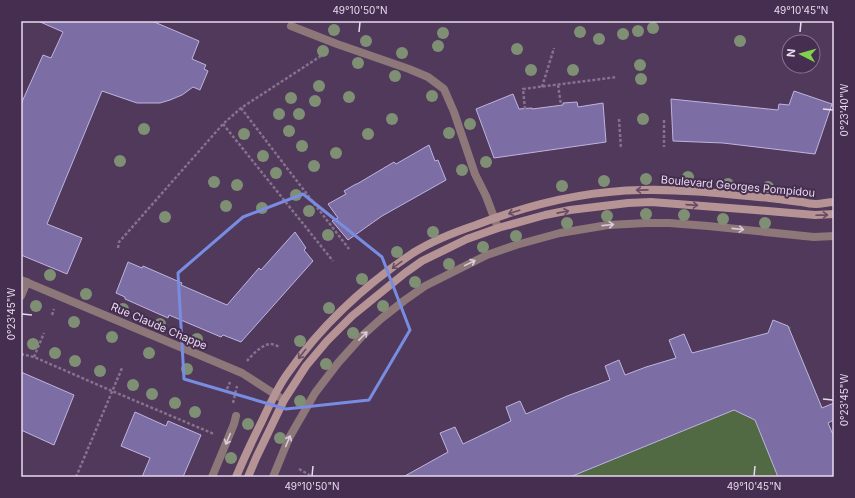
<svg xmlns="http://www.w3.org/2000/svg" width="855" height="498" viewBox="0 0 855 498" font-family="Inter,sans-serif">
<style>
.green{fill:#516a44}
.building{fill:#7c6ea5;stroke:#beb4df}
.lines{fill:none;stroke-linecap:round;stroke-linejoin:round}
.path{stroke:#86728e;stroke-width:2.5;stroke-dasharray:3 2;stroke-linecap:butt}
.lane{stroke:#8d7778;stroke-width:8}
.street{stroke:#8d7778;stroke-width:8}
.secondary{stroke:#b69394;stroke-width:8}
.tree{fill:#7e8f74}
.oneway{stroke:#674c64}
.oneway2{stroke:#dacbdc}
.marked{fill:none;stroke:#788de2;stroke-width:3;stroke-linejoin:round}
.ticks{fill:none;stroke:#e8daee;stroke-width:1.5}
.labels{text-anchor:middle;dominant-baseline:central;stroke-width:4;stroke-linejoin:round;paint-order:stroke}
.street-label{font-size:11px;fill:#e8daee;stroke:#452e4f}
.neatline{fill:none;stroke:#e8daee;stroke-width:1.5}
.ticks-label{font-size:10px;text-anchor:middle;fill:#e8daee}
</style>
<rect width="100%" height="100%" fill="#50395a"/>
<path class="green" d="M773 320 791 327 790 330 822 407 834 403V420L828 423 834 437V477H403L448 452 440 433 455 427 463 444 511 421 506 407 520 401 526 414 567 396 610 380 605 366 619 360 625 375 646 367 676 358 669 340 684 334 692 353 768 334Z"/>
<path class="building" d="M38 21H152L199 41 192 59 206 65 204 69 208 71 200 90 193 87 182 95 170 100 160 103H137L102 91 47 224 82 238 67 274 21 255V104L43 55 51 58 63 32Z
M794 91 832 104 815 154 723 143 673 141 671 99 778 110 779 104 789 105Z
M513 94 519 109 532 108V109L563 105V103L577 102 578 107 603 103 606 142 494 158 476 109Z
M429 145 435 161 438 160 446 180 382 216 348 240 332 221 338 218 328 204 346 194 344 191 356 184H357L394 162 396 164Z
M295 232 306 248 304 250 313 261 241 342 223 335 221 337 169 315 168 318 125 299V297L116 293 128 262 142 268 143 266 182 283 181 285 227 305 259 268 261 270Z
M773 320 788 326 822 408 834 403V420L828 423 834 437V477H778L755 420 734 410 570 477H403L448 452 440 433 455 427 463 444 511 421 506 407 520 401 526 414 567 396 610 380 605 366 619 360 625 375 646 367 676 358 669 340 684 334 692 353 768 333Z
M21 372 74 395 54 445 21 430Z
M135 412 166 426 168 421 201 435 183 477H142L150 458 121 446Z"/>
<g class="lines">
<path class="path" d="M558 85 561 105
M542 87 554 48
M241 108 349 249
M525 109 523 89 617 77
M619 119 621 149
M664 120V147
M223 124 333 261
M118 248 119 242 223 124 241 108 324 54
M52 315 54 309
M21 354 34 357 112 391 214 434
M34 357 44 333
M247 361C252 355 262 344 271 344 274 344 277 346 280 347
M227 389 230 382
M233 403 237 386
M299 469 313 477
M76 477 122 368"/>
<path class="lane" d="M291 26 337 44 409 69 428 77 444 89 454 112 475 174 486 196 498 228
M212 477 234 424 236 416
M273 477 289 438 315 393 338 363 363 335 382 318 405 300 425 286 487 255 516 245 560 233 608 225 646 223H669L708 226 814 237 834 236"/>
<path class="street" d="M21 280 242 373 284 400
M21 296 27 282"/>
<path class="secondary" d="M236 477C244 458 253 439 262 421 270 404 277 388 288 373 321 326 365 285 413 253 432 241 455 232 476 225 530 204 584 191 642 190 685 189 727 194 769 198 780 199 791 201 802 202 806 203 811 204 816 204 822 204 828 202 834 202
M248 477 256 458 284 400 306 366 327 341 352 316 405 273 422 261 467 239 498 228 545 215 570 210 628 203 651 202 755 210 815 215 834 214"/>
</g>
<g class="tree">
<circle cx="653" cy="28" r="6"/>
<circle cx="334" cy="30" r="6"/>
<circle cx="638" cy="31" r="6"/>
<circle cx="580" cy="32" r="6"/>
<circle cx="443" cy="33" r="6"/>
<circle cx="623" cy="34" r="6"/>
<circle cx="599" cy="39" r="6"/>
<circle cx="366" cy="41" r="6"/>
<circle cx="740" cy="41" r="6"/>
<circle cx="438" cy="46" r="6"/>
<circle cx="517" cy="49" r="6"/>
<circle cx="323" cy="51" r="6"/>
<circle cx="402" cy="53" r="6"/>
<circle cx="358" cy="63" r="6"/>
<circle cx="640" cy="65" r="6"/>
<circle cx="531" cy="70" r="6"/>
<circle cx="573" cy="70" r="6"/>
<circle cx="395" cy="76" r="6"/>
<circle cx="641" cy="79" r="6"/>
<circle cx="319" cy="86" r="6"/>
<circle cx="432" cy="96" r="6"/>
<circle cx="349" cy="97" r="6"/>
<circle cx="291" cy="98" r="6"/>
<circle cx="315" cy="101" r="6"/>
<circle cx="279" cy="114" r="6"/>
<circle cx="299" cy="114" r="6"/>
<circle cx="392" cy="119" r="6"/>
<circle cx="643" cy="119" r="6"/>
<circle cx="470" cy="124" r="6"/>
<circle cx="144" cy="129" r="6"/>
<circle cx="289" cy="131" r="6"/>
<circle cx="449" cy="133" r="6"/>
<circle cx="244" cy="134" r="6"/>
<circle cx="368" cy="134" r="6"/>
<circle cx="302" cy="146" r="6"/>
<circle cx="336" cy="153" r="6"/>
<circle cx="263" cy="156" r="6"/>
<circle cx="120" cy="161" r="6"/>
<circle cx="486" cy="162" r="6"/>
<circle cx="314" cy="166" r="6"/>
<circle cx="462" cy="170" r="6"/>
<circle cx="276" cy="173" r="6"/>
<circle cx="688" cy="177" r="6"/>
<circle cx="646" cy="179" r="6"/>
<circle cx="604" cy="181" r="6"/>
<circle cx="214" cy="182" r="6"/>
<circle cx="728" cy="184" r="6"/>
<circle cx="237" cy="185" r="6"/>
<circle cx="562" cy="186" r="6"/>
<circle cx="768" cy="187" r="6"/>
<circle cx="296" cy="195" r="6"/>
<circle cx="226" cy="206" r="6"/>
<circle cx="262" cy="208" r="6"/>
<circle cx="309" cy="211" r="6"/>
<circle cx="646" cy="214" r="6"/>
<circle cx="684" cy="215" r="6"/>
<circle cx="607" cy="216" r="6"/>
<circle cx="165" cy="217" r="6"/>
<circle cx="723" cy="219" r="6"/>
<circle cx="567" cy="223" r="6"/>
<circle cx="765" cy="223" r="6"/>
<circle cx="433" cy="232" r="6"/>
<circle cx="328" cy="235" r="6"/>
<circle cx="516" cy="236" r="6"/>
<circle cx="483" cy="247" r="6"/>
<circle cx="397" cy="252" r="6"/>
<circle cx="449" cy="264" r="6"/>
<circle cx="50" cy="275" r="6"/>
<circle cx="362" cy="279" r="6"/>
<circle cx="415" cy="282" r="6"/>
<circle cx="86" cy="294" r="6"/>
<circle cx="36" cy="306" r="6"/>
<circle cx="383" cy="306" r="6"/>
<circle cx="329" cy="308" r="6"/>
<circle cx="123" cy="309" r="6"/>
<circle cx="74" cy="322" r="6"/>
<circle cx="160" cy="324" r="6"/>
<circle cx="353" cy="333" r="6"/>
<circle cx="112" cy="337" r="6"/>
<circle cx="197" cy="339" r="6"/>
<circle cx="300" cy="341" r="6"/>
<circle cx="33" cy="344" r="6"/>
<circle cx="55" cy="353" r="6"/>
<circle cx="149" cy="353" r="6"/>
<circle cx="75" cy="361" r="6"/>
<circle cx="326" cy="364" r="6"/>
<circle cx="187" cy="369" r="6"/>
<circle cx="100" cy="371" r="6"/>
<circle cx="133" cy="385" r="6"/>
<circle cx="152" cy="394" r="6"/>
<circle cx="300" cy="401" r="6"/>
<circle cx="175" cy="403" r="6"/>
<circle cx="195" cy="412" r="6"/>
<circle cx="248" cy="424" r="6"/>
<circle cx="280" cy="438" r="6"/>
<circle cx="231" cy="458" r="6"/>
</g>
<defs><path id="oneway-shaft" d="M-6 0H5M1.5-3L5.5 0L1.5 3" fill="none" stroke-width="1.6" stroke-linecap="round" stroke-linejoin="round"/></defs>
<g class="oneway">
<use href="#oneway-shaft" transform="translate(642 190) rotate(179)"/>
<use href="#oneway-shaft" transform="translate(692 205) rotate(4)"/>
<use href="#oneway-shaft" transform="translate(514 212) rotate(162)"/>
<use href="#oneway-shaft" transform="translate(563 212) rotate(-11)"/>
<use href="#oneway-shaft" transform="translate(822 215) rotate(-2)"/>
<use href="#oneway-shaft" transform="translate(397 265) rotate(144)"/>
<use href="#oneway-shaft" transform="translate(302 354) rotate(128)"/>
</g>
<g class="oneway2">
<use href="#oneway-shaft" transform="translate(608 225) rotate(-6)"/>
<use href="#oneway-shaft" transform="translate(738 229) rotate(6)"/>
<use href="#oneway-shaft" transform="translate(470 263) rotate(-26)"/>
<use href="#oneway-shaft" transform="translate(363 336) rotate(-45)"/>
<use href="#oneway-shaft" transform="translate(228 439) rotate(113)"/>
<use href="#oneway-shaft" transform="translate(288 441) rotate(-67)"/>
</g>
<path class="marked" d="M303 194 382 257 410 330 369 400 286 409 184 379 178 273 243 217Z"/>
<path class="ticks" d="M359 32 360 22M800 32 801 22M823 109 833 110M22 314 32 315M823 399 833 400M312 476 313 466M754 476 755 466"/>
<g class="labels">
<g class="street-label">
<text transform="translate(738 186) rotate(5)">Boulevard Georges Pompidou</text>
<text transform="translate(159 326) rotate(23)">Rue Claude Chappe</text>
</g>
</g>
<rect width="855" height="498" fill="none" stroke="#452e4f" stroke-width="44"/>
<g transform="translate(801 54) rotate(276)"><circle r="19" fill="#452e4f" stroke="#86738f"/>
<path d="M0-3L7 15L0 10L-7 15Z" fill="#81d050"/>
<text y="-6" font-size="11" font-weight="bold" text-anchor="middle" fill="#e8daee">N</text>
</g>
<rect x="22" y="22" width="811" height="454" class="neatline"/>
<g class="ticks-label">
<text x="360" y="14">49°10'50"N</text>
<text x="801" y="14">49°10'45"N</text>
<text transform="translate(844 110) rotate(-90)" y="4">0°23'40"W</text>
<text transform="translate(11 314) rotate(-90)" y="4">0°23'45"W</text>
<text transform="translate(844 400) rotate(-90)" y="4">0°23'45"W</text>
<text x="312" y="490">49°10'50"N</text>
<text x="754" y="490">49°10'45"N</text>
</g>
</svg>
